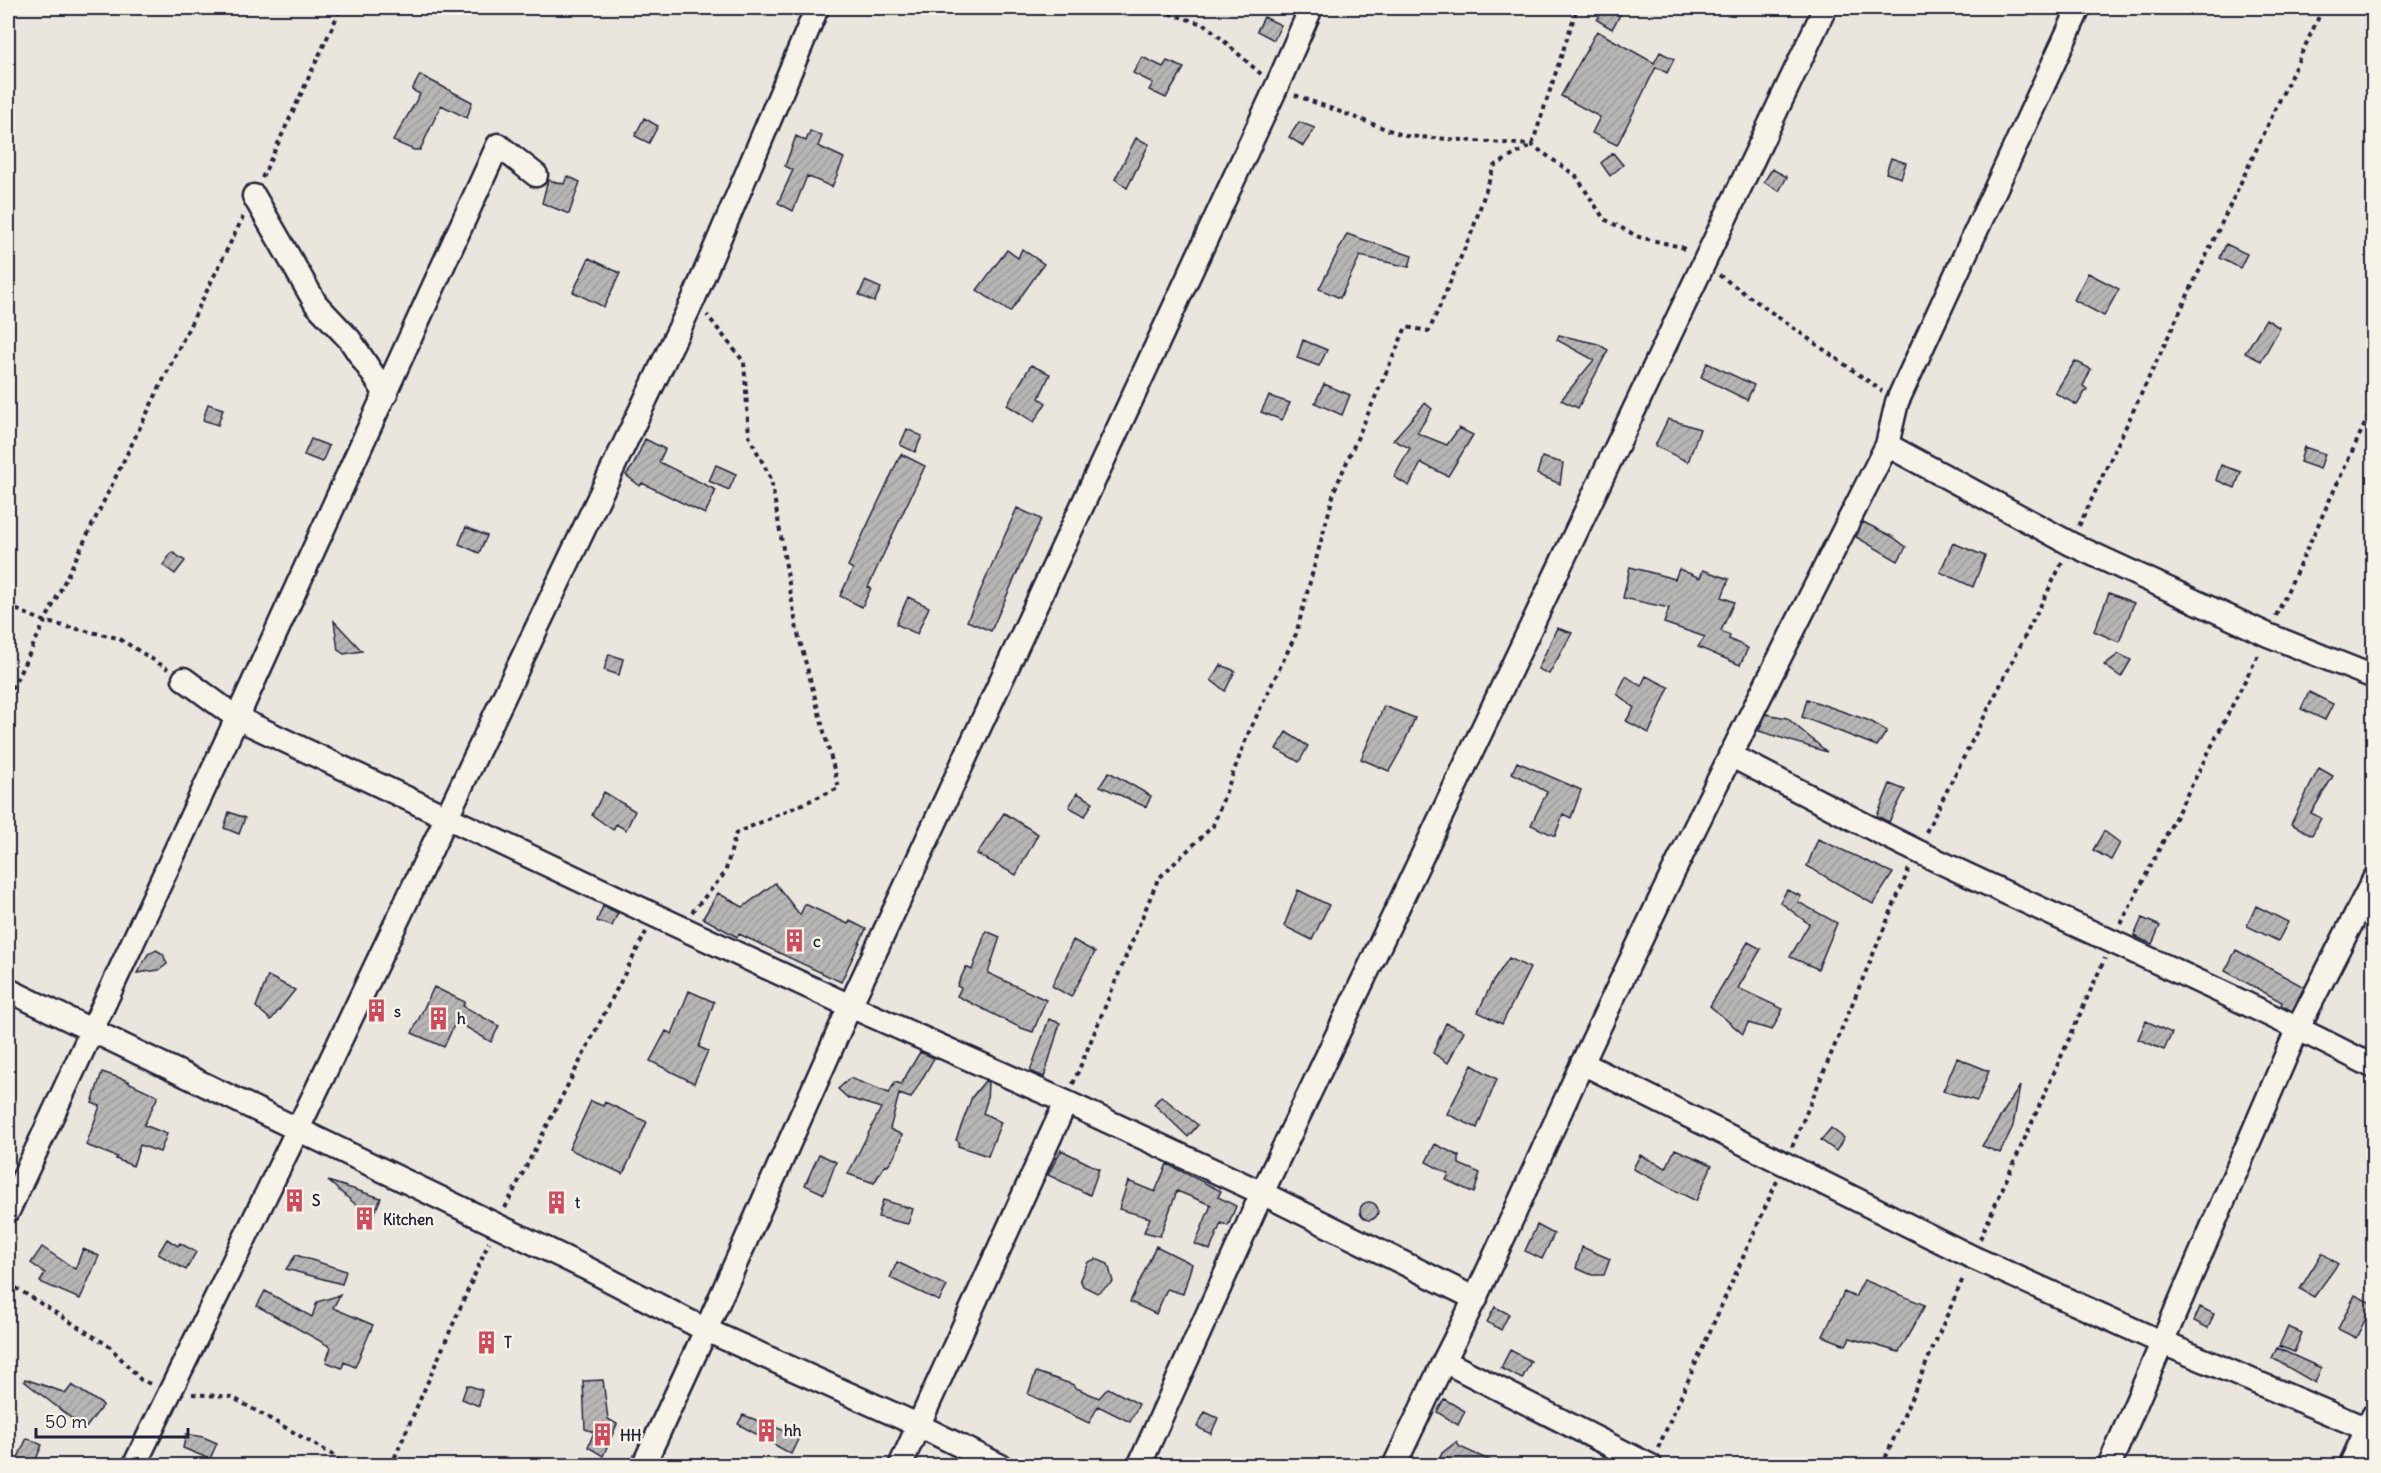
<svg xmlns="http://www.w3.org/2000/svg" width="2381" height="1473" viewBox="0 0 2381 1473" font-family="Delius,sans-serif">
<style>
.building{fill:url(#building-hatch);stroke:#22223b;stroke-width:1.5}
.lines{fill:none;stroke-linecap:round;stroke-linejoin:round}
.minor-casing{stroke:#22223b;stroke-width:27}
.path{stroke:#22223b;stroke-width:4;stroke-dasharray:4.5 4.5;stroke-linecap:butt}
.minor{stroke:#f7f3e8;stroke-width:22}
.labels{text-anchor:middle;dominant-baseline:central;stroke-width:5;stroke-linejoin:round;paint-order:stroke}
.poi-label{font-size:15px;font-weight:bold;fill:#22223b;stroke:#f7f3e8;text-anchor:start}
</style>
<defs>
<pattern id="building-hatch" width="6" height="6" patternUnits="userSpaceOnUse" patternTransform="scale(1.5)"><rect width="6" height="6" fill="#b8b6b5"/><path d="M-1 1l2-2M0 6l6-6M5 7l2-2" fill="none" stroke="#9e9c9d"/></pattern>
</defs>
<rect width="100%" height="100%" fill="#eae6de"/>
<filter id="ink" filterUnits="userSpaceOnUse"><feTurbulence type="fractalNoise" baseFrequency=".0167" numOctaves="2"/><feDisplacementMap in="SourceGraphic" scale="12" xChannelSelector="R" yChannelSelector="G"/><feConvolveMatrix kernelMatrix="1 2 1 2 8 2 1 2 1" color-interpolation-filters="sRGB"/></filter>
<g filter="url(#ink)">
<path class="building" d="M1604 8H1610L1621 13 1612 29 1597 20Z
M1264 17 1281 25 1274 40 1257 31Z
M1597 31 1654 63 1660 52 1674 59 1667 73 1656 67 1617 145 1592 133 1600 117 1561 96Z
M1142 57 1163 67 1167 61 1184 68 1166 98 1149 90 1153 83 1133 73Z
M420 75 472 102 467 118 441 105 420 150H414L393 141 420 94 412 90Z
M644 118 658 126 649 143 635 136Z
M1299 122 1315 128 1303 146 1289 137Z
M810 131 822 136 818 146 844 158 832 187 807 176 793 211 778 203 793 170 785 166 796 136 806 141Z
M1136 138 1149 144 1127 188 1115 179Z
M1613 153 1623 165 1610 176 1601 163Z
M1891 158 1906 163 1901 178 1886 173Z
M1772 169 1787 177 1779 191 1764 182Z
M567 176 580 182 569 214 542 203 548 180 564 184Z
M1347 234 1412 256 1409 267 1360 256 1340 298 1319 289Z
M2226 244 2247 254 2240 268 2220 258Z
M1022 249 1044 264 1010 312 977 290 1007 250 1018 258Z
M589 258 620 273 604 307 573 292Z
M2088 273 2119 289 2104 316 2074 300Z
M865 281 881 288 874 302 859 295Z
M2266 319 2280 328 2261 361 2245 353Z
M1559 335 1598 344 1608 350 1578 408 1561 400 1594 360 1557 340Z
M1303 340 1327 350 1319 366 1297 358Z
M2075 361 2091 369 2083 386 2087 389 2077 405 2055 393Z
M1707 363 1754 385 1747 400 1701 377Z
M1031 365 1050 374 1039 398 1046 403 1034 422 1007 405Z
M1324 384 1350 395 1342 415 1315 403Z
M1269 396 1290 403 1282 420 1261 412Z
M1425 403 1432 409 1417 433 1447 445 1459 428 1473 435 1448 476 1421 463 1409 486 1394 477 1410 448 1393 440Z
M208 404 223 409 218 425 203 420Z
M1668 419 1700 429 1688 462 1655 446Z
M907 429 922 436 915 452 900 445Z
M311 439 329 446 322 462 304 455Z
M645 439 665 449 659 462 716 490 705 514 642 483 640 486 626 475 633 466Z
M2304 447 2325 454 2320 469 2300 462Z
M901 454 925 466 868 587 871 588 862 607 840 596 853 569 848 566Z
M1542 457 1563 463 1560 484 1537 474Z
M716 465 736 474 729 490 709 481Z
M2221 465 2241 472 2235 488 2216 480Z
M1017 508 1041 519 991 631 967 621Z
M1863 522 1893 537 1906 547 1898 561 1856 537Z
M466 527 487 536 479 553 459 544Z
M1953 543 1985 556 1973 587 1940 572Z
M172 552 185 561 175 574 163 565Z
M1630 567 1675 579 1679 569 1700 578 1703 570 1729 579 1722 597 1734 602 1721 631 1730 636 1729 639 1748 648 1740 665 1698 647 1705 637 1664 623 1669 608 1623 598Z
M2109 593 2134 603 2119 642 2094 631Z
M908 597 929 607 917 634 896 624Z
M334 621 362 651 344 654 338 650Z
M1557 628 1572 633 1549 674 1538 669Z
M609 654 623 659 619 675 604 670Z
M2119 654 2131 660 2121 677 2104 665Z
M1221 665 1235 671 1225 691 1211 680Z
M1626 676 1641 686 1646 676 1669 687 1649 733 1626 721 1634 708 1617 694Z
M2309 692 2333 704 2325 720 2301 709Z
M1807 699 1870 721 1887 731 1877 746 1802 717Z
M1384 706 1415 718 1402 748 1389 771 1361 759Z
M1766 714 1787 718 1827 752 1759 731Z
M1286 732 1308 746 1299 762 1276 749Z
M1517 762 1581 790 1571 818 1563 814 1555 836 1531 825 1547 792 1512 773Z
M2319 768 2333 776 2311 813 2321 818 2312 835 2291 824Z
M1109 772 1151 796 1146 807 1100 786Z
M1890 784 1905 790 1889 822 1877 816Z
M604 792 635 811 626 830 616 824 613 830 592 815Z
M1077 793 1093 802 1085 816 1069 807Z
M229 812 245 818 239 834 224 828Z
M1004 813 1038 834 1016 875 977 854Z
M2104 831 2120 843 2111 860 2093 850Z
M1818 839 1893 873 1873 904 1807 866Z
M775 883 800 915 805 904 848 924 850 921 866 929 841 982 739 934 737 937 703 918 718 893 743 907Z
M1298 890 1329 905 1312 940 1284 926Z
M1787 890 1801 896 1798 902 1837 923 1818 969 1790 957 1809 924 1780 902Z
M603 906 618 913 612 926 597 921Z
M2256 906 2288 922 2278 941 2247 926Z
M2142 918 2160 926 2152 944 2134 936Z
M986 931 1000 937 988 973 1046 1000 1033 1032 1021 1028 957 996 961 988 957 986 966 967 972 970Z
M1073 940 1095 952 1071 997 1052 986Z
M1748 942 1761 949 1738 988 1783 1009 1772 1030 1748 1023 1743 1034 1710 1006Z
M156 950 163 954 167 964 159 970 137 973 148 954Z
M2236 950 2304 987 2292 1011 2281 1005 2282 1002 2225 971Z
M1509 958 1530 968 1502 1024 1478 1012 1492 983Z
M268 976 295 990 271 1020 256 1007Z
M434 987 465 1002 463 1006 499 1026 491 1042 456 1021 444 1047 412 1033Z
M689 991 714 1002 699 1047 708 1051 694 1083 650 1061 666 1031 672 1034Z
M1049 1019 1060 1023 1044 1077 1030 1071Z
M2146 1021 2172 1033 2164 1050 2138 1039Z
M1446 1023 1464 1031 1448 1063 1433 1053Z
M920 1052 934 1058 911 1098 899 1094 890 1129 902 1135 896 1154 887 1166 885 1165 874 1183 848 1174 881 1108 848 1098 838 1089 850 1078 889 1093 895 1082 901 1084Z
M1957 1058 1989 1071 1977 1101 1943 1091Z
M1472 1065 1497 1079 1477 1128 1447 1114Z
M102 1072 129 1081 128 1082 158 1096 144 1125 167 1134 160 1152 140 1145 133 1166 116 1159 117 1157 86 1145 100 1106 92 1103Z
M985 1081 988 1082 987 1101 983 1113 1001 1122 988 1156 958 1146 959 1142 956 1140 972 1097Z
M2020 1086 2013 1126 2000 1153 1982 1146Z
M1161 1096 1198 1125 1188 1137 1154 1104Z
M591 1101 603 1106 605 1102 647 1122 623 1174 569 1149Z
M1831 1128 1844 1138 1836 1151 1821 1140Z
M1435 1144 1459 1156V1164L1480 1173 1474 1193 1446 1180 1449 1174 1426 1162Z
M1675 1149 1712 1165 1696 1201 1633 1169 1640 1155 1666 1168Z
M1061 1150 1099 1169 1090 1195 1048 1175Z
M819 1154 836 1162 824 1194 805 1185Z
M1167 1164 1221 1191 1218 1197 1236 1206 1228 1226 1221 1223 1210 1250 1195 1244 1211 1205 1177 1191 1160 1236 1144 1232 1150 1218 1119 1209 1128 1181 1155 1192Z
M328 1181 381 1198 372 1218 361 1209Z
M883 1200 913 1209 908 1224 878 1217Z
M1360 1211a9 9 0 1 1 18 0a9 9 0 1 1-18 0Z
M1537 1225 1554 1234 1542 1259 1525 1251Z
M167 1239 178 1246 180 1243 196 1252 186 1270 158 1254Z
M1156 1246 1192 1264 1183 1294 1167 1289 1156 1314 1130 1302Z
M42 1247 75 1269 83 1249 99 1256 80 1299 40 1282 45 1273 31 1263Z
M1582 1247 1610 1259 1604 1275H1592L1576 1268Z
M2322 1253 2338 1264 2314 1297 2300 1289Z
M296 1255 346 1271 342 1284 286 1269Z
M1096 1259 1108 1264 1113 1282 1097 1293 1083 1286 1080 1279 1088 1262Z
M897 1262 947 1286 939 1301 890 1278Z
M1864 1280 1925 1305 1899 1352 1850 1338 1846 1345 1823 1336 1844 1292 1855 1297Z
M265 1291 312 1317 317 1302 340 1295 333 1308 373 1325 355 1367 344 1362 342 1368 326 1362 331 1347 257 1306Z
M2355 1295 2373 1304 2356 1338 2338 1329Z
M1495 1307 1509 1314 1501 1330 1487 1322Z
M2200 1307 2214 1314 2208 1328 2194 1321Z
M2288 1327 2302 1333 2294 1352 2279 1346Z
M2277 1348 2321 1368 2315 1383 2272 1358Z
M1510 1350 1531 1361 1522 1379 1501 1368Z
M1036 1372 1074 1385V1387L1099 1398 1108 1388 1139 1404 1130 1422 1098 1406 1089 1423 1028 1394Z
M25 1379 66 1393 72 1385 103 1405 85 1429 24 1381Z
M603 1380 608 1419 617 1424 603 1456 588 1447 594 1432 585 1429 583 1381Z
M467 1385 482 1390 479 1406 462 1399Z
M1444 1399 1465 1411 1458 1425 1437 1412Z
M1205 1412 1218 1418 1211 1434 1197 1427Z
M743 1415 785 1431 787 1427 801 1433 791 1454 738 1424Z
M186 1434 203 1437 217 1443 210 1459 183 1448Z
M27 1438 42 1445 33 1466H14Z
M1456 1442 1460 1447 1502 1466H1436L1442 1453Z"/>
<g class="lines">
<defs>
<path id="minor" d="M254 196 316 304 350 340 386 394
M1887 445 2071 544 2268 635 2374 677
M184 679 237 718 654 915 850 1006 1066 1102 1262 1193 1476 1299
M1730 755C1792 787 1854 820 1917 851 2069 924 2224 989 2374 1067
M8 990 590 1270 706 1330 918 1425 1001 1466
M1582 1063 1972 1257 2163 1343 2374 1432
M8 1211 237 718 498 145 536 175
M134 1466 297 1131 694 298 817 8
M643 1466 706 1330 850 1006 1276 88 1311 8
M900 1466 1066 1102
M1139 1466 1262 1193 1825 8
M1394 1466 1444 1361
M1651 1466 1444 1361C1494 1264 1536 1163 1582 1064 1679 855 1783 650 1887 445L1897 402 2079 8
M2109 1466 2298 1028 2374 879
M2350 1466 2373 1416"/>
</defs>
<use href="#minor" class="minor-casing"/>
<path class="path" d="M1152 8 1206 25 1261 74
M1295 95 1405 136 1532 145 1576 176 1604 219 1639 237 1681 247 1687 251
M262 178 341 8
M1719 275 1882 391
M2079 526 2323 8
M8 606 46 622 118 638 168 669
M2276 616 2374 404
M8 697 243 217
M1926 832 2062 563
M692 912 725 873 736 833 839 788 797 630 771 479 749 436 744 362 707 315
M2121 924 2259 653
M1073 1084 1158 879 1213 826 1248 734 1296 634 1335 489 1406 327 1429 331 1473 229 1494 166 1532 145 1577 8
M1792 1147 1909 869
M505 1208 646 932
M1980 1239 2105 958
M8 1283 109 1346 141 1380 153 1385
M192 1394 232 1397 333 1455 345 1466
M1658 1448 1777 1181
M391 1466 489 1242
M1882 1466 1964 1276"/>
<use href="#minor" class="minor"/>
</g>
</g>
<defs>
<symbol id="building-bare" viewBox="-9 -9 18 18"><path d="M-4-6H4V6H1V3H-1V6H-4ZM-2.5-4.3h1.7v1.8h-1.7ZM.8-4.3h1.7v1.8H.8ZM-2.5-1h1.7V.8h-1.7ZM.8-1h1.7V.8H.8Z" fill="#d1495b" stroke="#f7f3e8" stroke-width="2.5" paint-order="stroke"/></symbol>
</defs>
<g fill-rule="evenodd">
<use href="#building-bare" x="778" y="924" width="33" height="33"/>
<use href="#building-bare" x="360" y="994" width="33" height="33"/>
<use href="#building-bare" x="422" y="1002" width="33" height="33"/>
<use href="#building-bare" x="278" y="1184" width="33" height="33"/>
<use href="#building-bare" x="540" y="1186" width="33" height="33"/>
<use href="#building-bare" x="348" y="1202" width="33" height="33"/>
<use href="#building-bare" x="470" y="1326" width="33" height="33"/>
<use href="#building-bare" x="750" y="1414" width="33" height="33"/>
<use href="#building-bare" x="586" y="1418" width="33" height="33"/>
</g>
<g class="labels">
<g class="poi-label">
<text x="813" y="941">c</text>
<text x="394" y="1011">s</text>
<text x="457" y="1018">h</text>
<text x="312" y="1200">S</text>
<text x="575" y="1202">t</text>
<text x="383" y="1219">Kitchen</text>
<text x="504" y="1342">T</text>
<text x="784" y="1430">hh</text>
<text x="620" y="1435">HH</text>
</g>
</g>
<rect width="2381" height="1473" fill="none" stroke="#f7f3e8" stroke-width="30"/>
<rect x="15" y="15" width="2351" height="1443" fill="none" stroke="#22223b" stroke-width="2" filter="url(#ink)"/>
<path d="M36 1428v9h152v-9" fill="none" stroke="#22223b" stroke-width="3"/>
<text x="45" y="1428" font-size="18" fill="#22223b" stroke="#f7f3e8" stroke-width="4.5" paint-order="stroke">50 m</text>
</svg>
